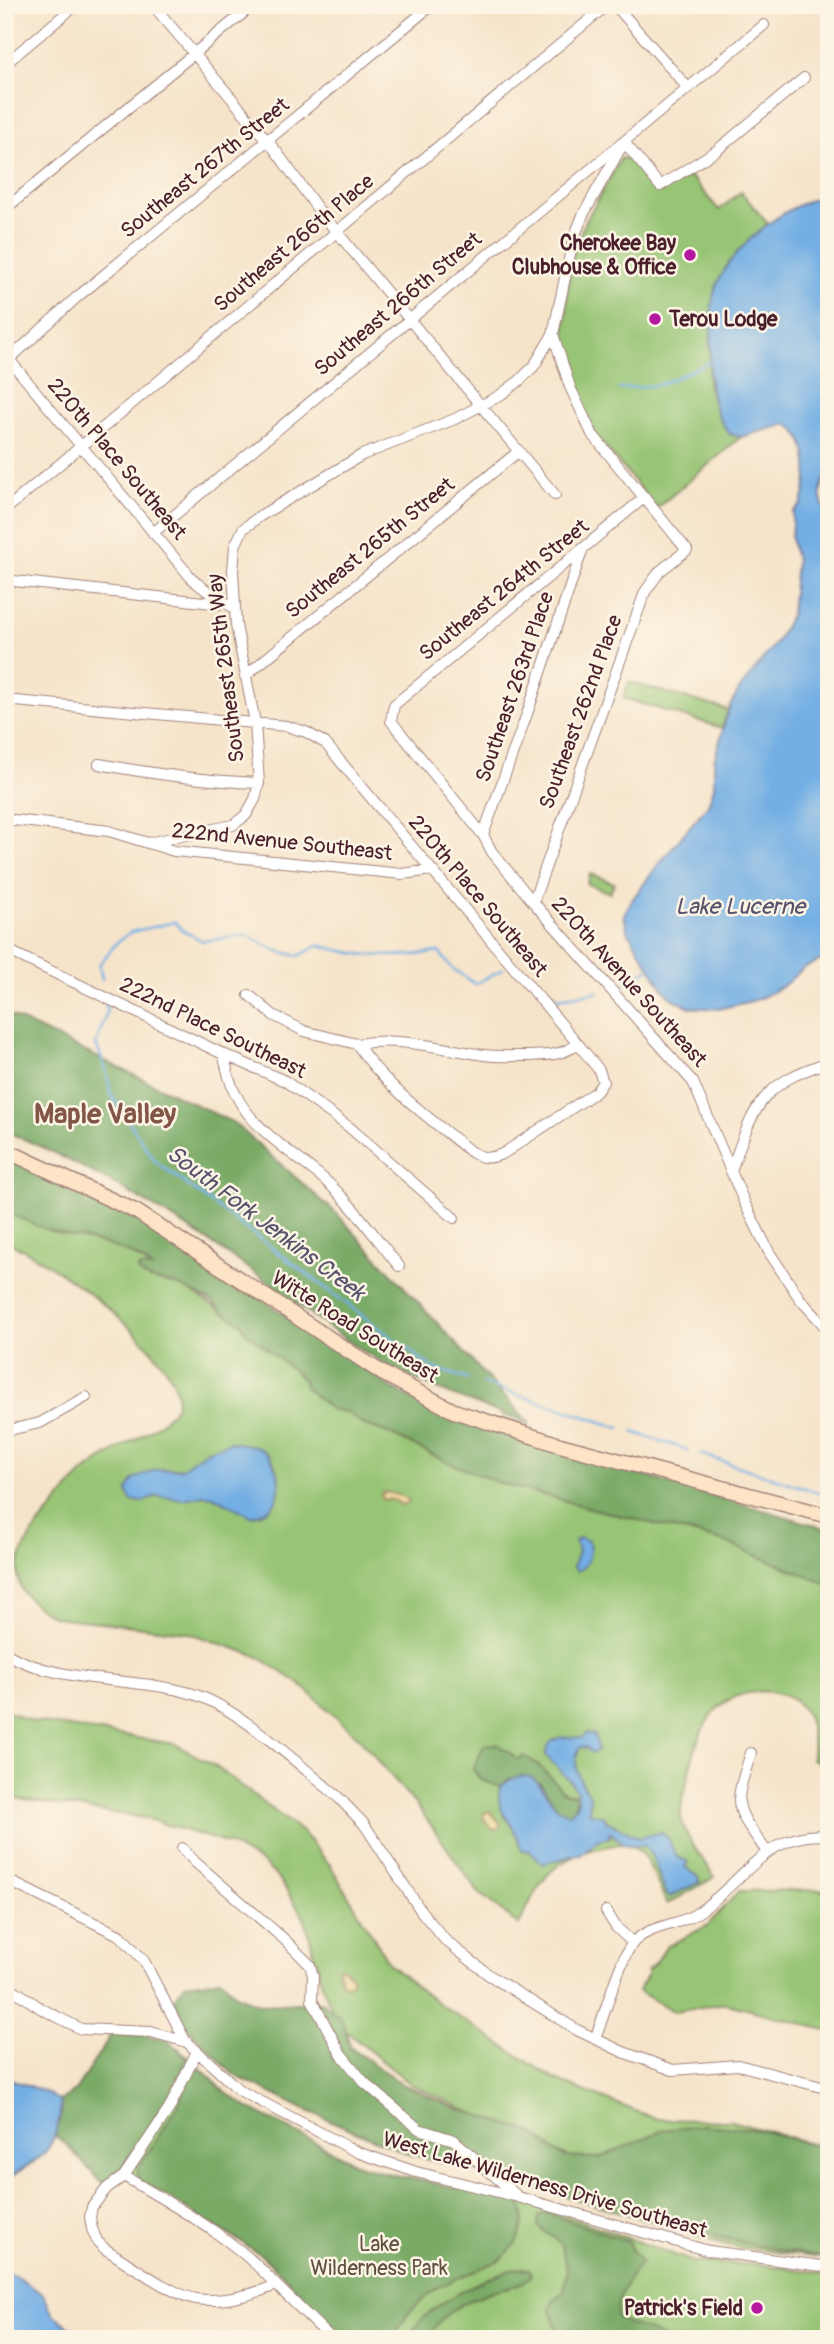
<svg xmlns="http://www.w3.org/2000/svg" width="834" height="2344" viewBox="0 0 834 2344" font-family="Pangolin,sans-serif">
<style>
.green{fill:#97c574;stroke:#707250;stroke-width:2}
.forest{fill:#79aa66;stroke:#626448;stroke-width:2}
.sand{fill:#eeda9e;stroke:#9c7c64;stroke-width:2}
.water{fill:#73afe4;stroke:#5e6788;stroke-width:2}
.lines{fill:none;stroke-linecap:round;stroke-linejoin:round}
.stream{stroke:#73afe4;stroke-width:2.5}
.street-casing{stroke:#a0827a;stroke-width:12}
.secondary-casing{stroke:#a0827a;stroke-width:17}
.street{stroke:#fff;stroke-width:10}
.secondary{stroke:#fee4c6;stroke-width:14}
.poi-dot{fill:#b5179e;stroke:#fcf5e5;stroke-width:2.5}
.labels{text-anchor:middle;dominant-baseline:central;stroke-width:5;stroke-linejoin:round;paint-order:stroke}
.street-label{font-size:21px;fill:#4a1f2b;stroke:#fcf5e5}
.poi-label{font-size:21px;font-weight:bold;fill:#4a1f2b;stroke:#fcf5e5;text-anchor:end}
.park-label{font-size:21px;fill:#615141;stroke:#fcf5e5}
.water-label{font-size:23px;font-style:italic;fill:#58516c;stroke:#fcf5e5}
.district-label{font-size:28px;font-weight:bold;fill:#825547;stroke:#fcf5e5}
</style>
<rect width="100%" height="100%" fill="#fcf5e5"/>
<filter id="ink" filterUnits="userSpaceOnUse"><feTurbulence type="fractalNoise" baseFrequency=".0143" numOctaves="2"/><feDisplacementMap in="SourceGraphic" scale="14" xChannelSelector="R" yChannelSelector="G"/><feConvolveMatrix kernelMatrix="1 2 1 2 8 2 1 2 1" color-interpolation-filters="sRGB"/></filter>
<filter id="wash" filterUnits="userSpaceOnUse"><feTurbulence type="fractalNoise" baseFrequency=".00686" numOctaves="4" result="noise"/><feDisplacementMap in="SourceGraphic" scale="28" xChannelSelector="R" yChannelSelector="G"/><feGaussianBlur stdDeviation="1.57" result="paint"/><feColorMatrix in="noise" values="0 0 0 0 0 0 0 0 0 0 0 0 0 0 0 0 0 1.4 0 .05"/><feComposite in="paint" operator="in"/></filter>
<g filter="url(#wash)">
<rect width="100%" height="100%" fill="#f6e4ca"/>
<path class="green" d="M621 158 631 159 660 192 690 176 719 210 741 192 768 224 735 255 714 294 708 384 730 434 741 437 657 508 594 434 583 410 565 334 570 262 584 224Z
M629 682 728 710 722 728 623 698Z
M590 874 614 883 610 893 587 884Z
M5 1189 70 1216 247 1327 428 1451 497 1482 594 1509 719 1540 829 1585V1767L812 1759C813 1744 813 1726 805 1712 786 1683 736 1687 715 1711 699 1729 694 1751 689 1774 686 1787 680 1803 681 1816 682 1834 705 1862 715 1877L667 1904C660 1890 648 1856 636 1848 627 1841 615 1845 605 1847 551 1857 540 1880 519 1925L478 1892 421 1811 360 1739 300 1684 257 1656 186 1632 55 1617C0 1591 13 1555 48 1514 61 1499 72 1482 87 1470 107 1451 168 1428 176 1404 190 1359 43 1253 5 1242Z
M5 1710 31 1721 175 1744 215 1766 302 1832 330 1865 390 1965 439 2004 556 2080 656 2119 731 2121 829 2148V2259L736 2247 701 2238 624 2210 645 2192 412 2085 347 2032 334 2014 323 1988 305 1919 280 1880 265 1865 229 1844 145 1818 18 1799 5 1794Z
M829 1890V2031L724 2003 675 2012 638 1991 647 1976V1970L655 1964 666 1947 707 1926 739 1891Z
M111 2035 178 2048 226 2093 250 2109 363 2167 380 2172 515 2200 551 2210 694 2262 766 2265 829 2274V2339H341L281 2273 259 2253 121 2169 116 2176 55 2136 61 2113 60 2101 76 2090Z"/>
<path class="forest" d="M5 1013 234 1123 337 1214 530 1424C476 1404 417 1385 368 1354 323 1326 282 1291 238 1261 165 1211 87 1165 5 1131Z
M5 1157 135 1217 177 1242 395 1390 446 1417 484 1430 829 1529V1585L719 1540 594 1509 497 1482 445 1461 386 1432 362 1424 347 1412 330 1409 305 1387 304 1381 295 1372 244 1330 242 1324 221 1311 213 1302 177 1285 149 1279 139 1273 138 1267 152 1268C126 1244 84 1241 51 1231 35 1226 21 1218 5 1212Z
M497 1744 519 1760 523 1756C541 1763 552 1780 565 1793L578 1795 573 1812 569 1815 559 1811 540 1783 510 1778 500 1787 480 1779 473 1770 484 1745Z
M221 1979 237 1996 261 2005 322 2002 342 2019 351 2048 402 2084 449 2105 531 2132 564 2157 599 2158 663 2130 704 2125 760 2130 829 2149V2259L753 2245 651 2221 484 2173 409 2154 301 2108 234 2075 183 2024 174 1999 185 1984Z
M135 2033 166 2040 188 2057 167 2099 118 2173 107 2183 101 2182 66 2144 55 2136 61 2113 60 2101 76 2090 111 2035Z
M195 2063 226 2093 250 2109 358 2165 380 2172 520 2201C529 2224 519 2245 500 2260L438 2287 409 2312 393 2339H346L338 2335 281 2273 259 2253 139 2180 137 2169 177 2108Z
M546 2213 630 2242 632 2250 641 2262C629 2277 616 2297 617 2317 631 2328 652 2329 667 2339H561L550 2310 554 2299 564 2292 567 2271 561 2244 538 2226 539 2216Z
M520 2268 529 2269 531 2275C522 2288 503 2287 490 2292 471 2299 432 2316 431 2339H409C418 2309 490 2273 520 2268Z"/>
<path class="sand" d="M387 1492 407 1498 409 1502 402 1505 394 1500 382 1499 381 1494Z
M490 1811 500 1823V1827L496 1830 492 1829 483 1818 484 1813Z
M341 1967 352 1976V1982L349 1985 343 1984 337 1969Z"/>
<path class="water" d="M829 195V470C820 486 816 499 829 514V956L804 968 783 986 759 999 719 1009 689 1007 672 998 663 989 627 930 624 914 632 900 657 866 708 805 714 787V761L729 708 739 690 778 640 791 614 796 561 791 538 793 512 801 505C810 481 812 438 787 424L741 437 730 434C708 408 708 379 711 347 712 332 710 308 714 293 727 249 784 204 829 195Z
M230 1442C239 1444 250 1444 258 1448 276 1455 285 1485 275 1502 270 1511 261 1513 251 1516L213 1496 204 1495 183 1499 157 1496 143 1502 131 1501 127 1491 134 1479 155 1470 182 1468 206 1451Z
M580 1538 588 1541C593 1551 588 1567 577 1571L573 1567 578 1551 575 1541Z
M587 1733 595 1735 598 1749 594 1753 590 1752 587 1748 580 1747C571 1765 579 1780 590 1795L589 1813 605 1816 606 1821 639 1838 661 1832 668 1838 676 1856 688 1862 685 1867 699 1877 700 1882 669 1897C656 1880 660 1862 644 1845H626L609 1832 610 1837 598 1840 583 1853 543 1864 530 1851 522 1850C519 1845 518 1839 516 1834 507 1815 495 1811 500 1787 543 1753 540 1806 569 1814 595 1793 557 1771 546 1755 547 1734 567 1736 582 1738Z
M5 2077 45 2092 60 2101C61 2111 60 2118 57 2128 47 2163 29 2160 5 2182Z
M5 2270 43 2294 53 2314 70 2327 95 2339H5Z"/>
<g class="lines">
<path class="stream" d="M619 389 659 385 710 362
M524 972 559 998 598 992
M102 979 99 965 118 941 131 932 175 922 182 930 203 941 247 935 277 951 299 956 319 945C361 958 396 958 439 952L452 968 475 984 503 969
M618 989 649 969
M106 1005 107 1012 96 1044 106 1070 111 1095 155 1161 433 1368 468 1379
M482 1383 620 1428
M633 1432 688 1450
M700 1454 829 1496"/>
</g>
</g>
<g filter="url(#ink)">
<g class="lines">
<defs>
<path id="street" d="M153 5 276 151 317 208 555 495
M615 5 688 88
M5 64 76 5
M624 142 660 186 716 151 804 78
M5 209 253 5
M6 356 193 580 215 597 235 608
M5 363 76 298 432 5
M645 497 394 705 391 721 483 835 492 852 533 902 693 1082 745 1204 769 1252 800 1299 829 1331
M5 510 607 5
M153 533 764 25
M5 580 221 604
M245 676 519 451
M5 700 286 726 306 732 325 743 578 1044 599 1070 603 1082 596 1092 504 1153C491 1159 484 1159 471 1152 432 1120 385 1087 357 1044L304 1031 273 1015 249 995
M99 764C152 774 205 781 259 783
M5 819 109 831 174 851 402 874 432 870
M483 835 527 714 582 551
M148 843 233 825 246 815 255 799 259 783 255 723 236 625 233 571 235 546 243 529 260 516 362 455 455 419 499 396 519 381 534 366 553 334 573 240 583 215 624 142
M533 902 645 592 660 571 687 550 592 434 570 387 553 334
M5 949 223 1054 285 1081 349 1127 454 1218
M357 1044C399 1036 442 1049 484 1055 498 1057 513 1056 527 1056 547 1055 561 1056 578 1044
M223 1054C227 1067 229 1083 236 1095 253 1130 296 1155 325 1180 353 1205 375 1237 399 1266
M731 1171C754 1107 759 1084 829 1062
M5 1431 40 1423 86 1397
M5 1653C60 1685 133 1676 193 1694 238 1707 300 1766 337 1796L364 1824 421 1911 445 1940 489 1975 577 2030 623 2052 673 2070 738 2065 829 2089
M751 1753C733 1809 733 1804 767 1852
M182 1848 195 1862 285 1940 310 1965 313 1976 312 2000 341 2054 364 2082 419 2129 454 2140 515 2194
M5 1879 121 1936 144 1961 186 2042
M606 1911 616 1927 633 1943
M5 1984 42 2009 81 2029 151 2032 187 2042 239 2090 357 2152 416 2172 518 2197 709 2251 829 2267
M595 2039C604 2017 619 1961 632 1944 646 1926 676 1926 694 1915 739 1888 768 1827 829 1836
M197 2051 169 2109 124 2176 107 2188 92 2207 90 2217 92 2229 97 2241 105 2249C129 2263 170 2294 196 2299 221 2303 253 2295 276 2285L332 2339
M124 2176C177 2208 235 2238 276 2285"/>
<path id="secondary" d="M5 1150 137 1212 382 1373 454 1411 560 1445 829 1516"/>
</defs>
<use href="#street" class="street-casing"/>
<use href="#secondary" class="secondary-casing"/>
<use href="#street" class="street"/>
<use href="#secondary" class="secondary"/>
</g>
</g>
<g class="poi-dot">
<circle cx="690" cy="255" r="7"/>
<circle cx="655" cy="319" r="7"/>
<circle cx="757" cy="2308" r="7"/>
</g>
<g class="labels">
<g class="street-label">
<text transform="translate(205 168) rotate(-39)">Southeast 267th Street</text>
<text transform="translate(294 243) rotate(-40)">Southeast 266th Place</text>
<text transform="translate(398 304) rotate(-40)">Southeast 266th Street</text>
<text transform="translate(117 459) rotate(50)">220th Place Southeast</text>
<text transform="translate(370 548) rotate(-39)">Southeast 265th Street</text>
<text transform="translate(504 590) rotate(-39)">Southeast 264th Street</text>
<text transform="translate(226 668) rotate(-97)">Southeast 265th Way</text>
<text transform="translate(515 687) rotate(-71)">Southeast 263rd Place</text>
<text transform="translate(581 712) rotate(-70)">Southeast 262nd Place</text>
<text transform="translate(282 842) rotate(6)">222nd Avenue Southeast</text>
<text transform="translate(478 896) rotate(50)">220th Place Southeast</text>
<text transform="translate(629 982) rotate(48)">220th Avenue Southeast</text>
<text transform="translate(213 1028) rotate(26)">222nd Place Southeast</text>
<text transform="translate(355 1327) rotate(32)">Witte Road Southeast</text>
<text transform="translate(545 2185) rotate(16)">West Lake Wilderness Drive Southeast</text>
</g>
<g class="poi-label">
<text x="676" y="243">Cherokee Bay<tspan x="676" dy="24">Clubhouse &amp; Office</tspan></text>
<text x="669" y="319" text-anchor="start">Terou Lodge</text>
<text x="743" y="2308">Patrick's Field</text>
</g>
<g class="park-label">
<text x="379" y="2244">Lake<tspan x="379" dy="24">Wilderness Park</tspan></text>
</g>
<g class="water-label">
<text x="740" y="906">Lake Lucerne</text>
<text transform="translate(266 1223) rotate(37)">South Fork Jenkins Creek</text>
</g>
<g class="district-label">
<text x="105" y="1114">Maple Valley</text>
</g>
</g>
<rect width="834" height="2344" fill="none" stroke="#fcf5e5" stroke-width="28"/>
</svg>
